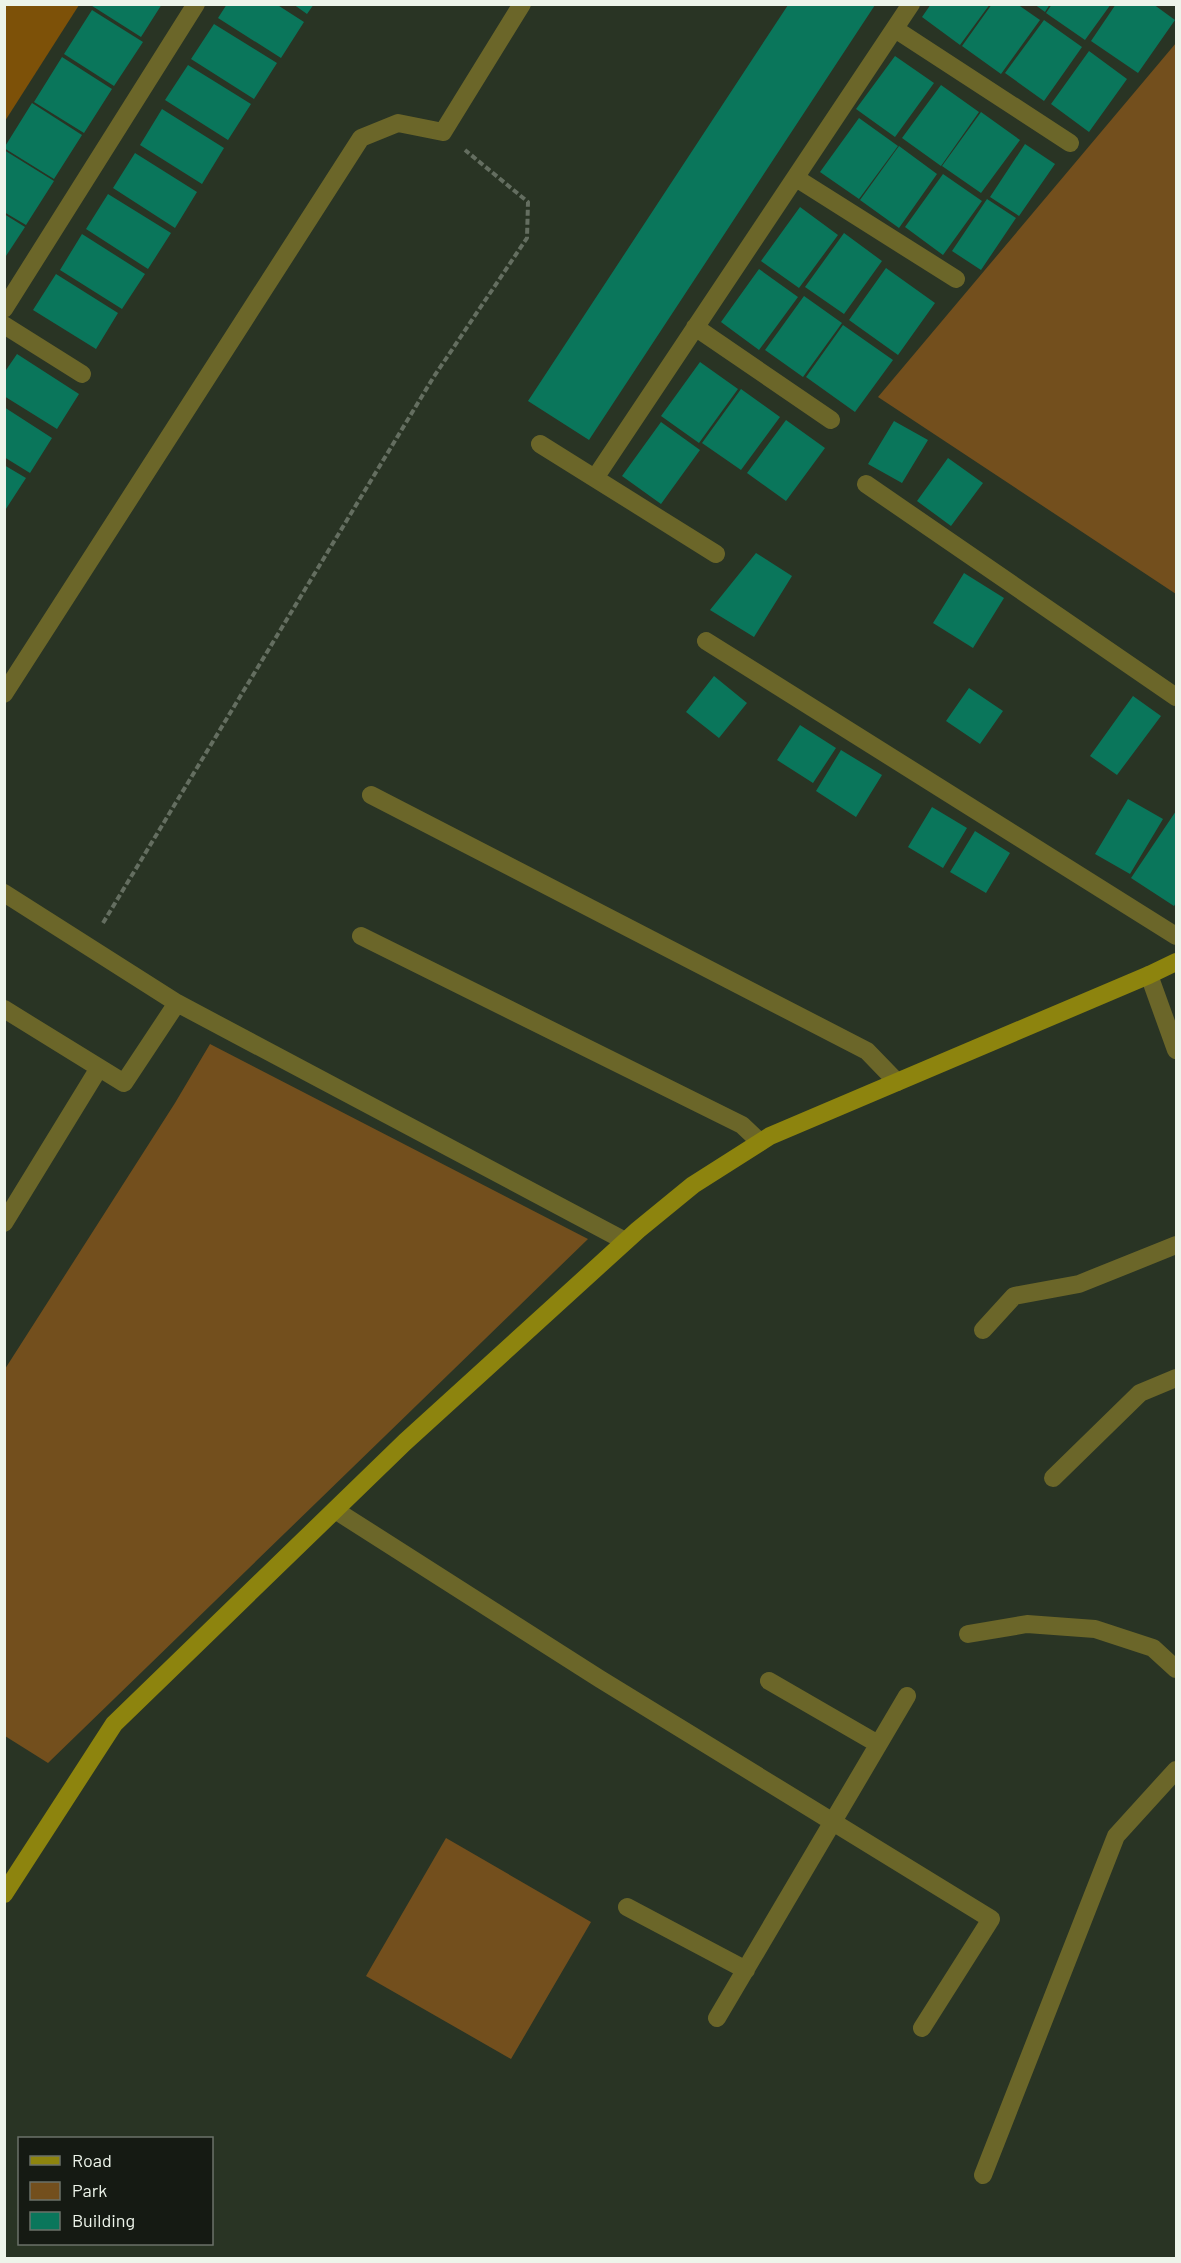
<svg xmlns="http://www.w3.org/2000/svg" width="1181" height="2263" viewBox="0 0 1181 2263" font-family="Barlow,sans-serif">
<style>
.green{fill:#734f1d}
.forest{fill:#7d5108}
.building{fill:#0a765b}
.lines{fill:none;stroke-linecap:round;stroke-linejoin:round}
.path{stroke:#646e60;stroke-width:4;stroke-dasharray:6 3;stroke-linecap:butt}
.lane{stroke:#6b6629;stroke-width:18}
.street{stroke:#6b6629;stroke-width:18}
.secondary{stroke:#8d840e;stroke-width:18}
</style>
<rect width="100%" height="100%" fill="#293424"/>
<path class="green" d="M1176 43V594L878 397Z
M210 1044 588 1239 48 1763 5 1736V1369L175 1103Z
M446 1838 591 1922 511 2059 366 1976Z"/>
<path class="forest" d="M5 4 79 5 5 121 4 5Z"/>
<path class="building" d="M89 4H162L141 37Z
M227 4H276L304 22 281 58 218 18Z
M293 4H314L307 14Z
M931 4H990L960 45 922 17Z
M992 4H1017L1040 20 1001 74 962 46Z
M1034 4H1050L1045 12Z
M1052 4H1111L1085 40 1046 13Z
M1116 4H1153L1175 20 1138 73 1091 41Z
M788 5H875L589 440 528 401Z
M92 10 143 42 114 86 64 54Z
M1044 20 1082 47 1044 101 1005 73Z
M214 24 277 63 254 99 191 59Z
M1089 51 1127 79 1089 132 1051 104Z
M895 56 934 83 895 137 856 109Z
M62 57 112 89 84 133 34 102Z
M188 65 251 104 228 140 165 100Z
M941 85 979 112 941 166 902 138Z
M32 103 82 135 54 179 4 148Z
M162 109 224 148 202 184 140 145Z
M981 112 1020 140 981 193 942 166Z
M859 118 898 146 859 199 820 172Z
M1025 144 1055 164 1019 216 990 197Z
M899 146 937 174 899 228 860 200Z
M4 150 54 181 26 225 4 212Z
M135 153 197 192 175 228 113 188Z
M943 174 982 201 943 255 905 227Z
M108 194 171 233 148 269 86 229Z
M987 199 1016 218 981 270 952 251Z
M800 207 838 235 799 288 761 261Z
M4 214 25 227 4 259Z
M844 233 882 261 844 314 805 287Z
M82 234 145 274 122 309 60 270Z
M886 268 935 303 898 355 849 320Z
M759 269 798 297 759 350 721 322Z
M56 274 118 313 96 349 33 310Z
M804 296 842 323 803 377 765 350Z
M843 325 893 360 855 412 806 377Z
M17 354 79 394 57 429 4 396V373Z
M700 362 738 389 699 443 661 416Z
M741 389 780 417 741 470 702 443Z
M4 407 52 438 30 473 4 457Z
M786 420 825 448 786 501 747 473Z
M894 421 928 440 902 483 868 464Z
M661 422 700 450 661 504 622 476Z
M948 458 983 483 951 526 917 501Z
M4 465 26 478 4 512Z
M756 553 792 576 754 637 710 610Z
M964 573 1004 598 973 648 933 623Z
M714 676 747 703 719 738 686 712Z
M969 688 1003 711 980 744 946 721Z
M1133 696 1161 716 1117 775 1090 756Z
M800 725 836 748 813 783 777 760Z
M841 750 882 775 856 817 816 791Z
M1128 799 1163 819 1130 874 1095 854Z
M932 807 967 828 943 868 908 847Z
M1176 811V903L1174 906 1131 878Z
M975 831 1010 853 986 893 950 872Z"/>
<g class="lines">
<path class="path" d="M103 923 433 378 527 238 528 202 465 150"/>
<path class="lane" d="M983 2175 1116 1836 1176 1770"/>
<path class="street" d="M895 29 1070 143
M796 178 956 279
M4 309 196 4
M4 325 82 374
M695 327 831 420
M540 444 716 554
M595 478 911 4
M866 484 1176 697
M706 641 1176 936
M4 694 361 138 398 123 443 132 522 4
M371 795 867 1051 897 1082
M4 893 177 1003 625 1241
M361 936 742 1125 760 1142
M1149 975 1176 1050
M4 1009 124 1083 177 1003
M4 1223 99 1068
M983 1330 1014 1296 1079 1284 1176 1245
M1053 1478 1140 1393 1176 1378
M335 1510 600 1679 991 1919 922 2028
M968 1634 1027 1624 1095 1629 1153 1648 1176 1669
M769 1681 878 1744
M627 1907 746 1970
M717 2018 907 1696"/>
<path class="secondary" d="M4 1894 114 1724 405 1442 638 1230 693 1185 770 1136 1149 975 1176 962"/>
</g>
<rect width="1181" height="2263" fill="none" stroke="#edf4ea" stroke-width="12"/>
<rect x="18" y="2137" width="195" height="108" fill="#151a13" stroke="#6b7169" stroke-width="1.5"/>
<rect x="30" y="2156" width="30" height="9" fill="#8d840e" stroke="#6b7169" stroke-width="1.5"/>
<text x="72" y="2167" font-size="18" fill="#edf4ea">Road</text>
<rect x="30" y="2182" width="30" height="18" fill="#734f1d" stroke="#6b7169" stroke-width="1.5"/>
<text x="72" y="2197" font-size="18" fill="#edf4ea">Park</text>
<rect x="30" y="2212" width="30" height="18" fill="#0a765b" stroke="#6b7169" stroke-width="1.5"/>
<text x="72" y="2227" font-size="18" fill="#edf4ea">Building</text>
</svg>
